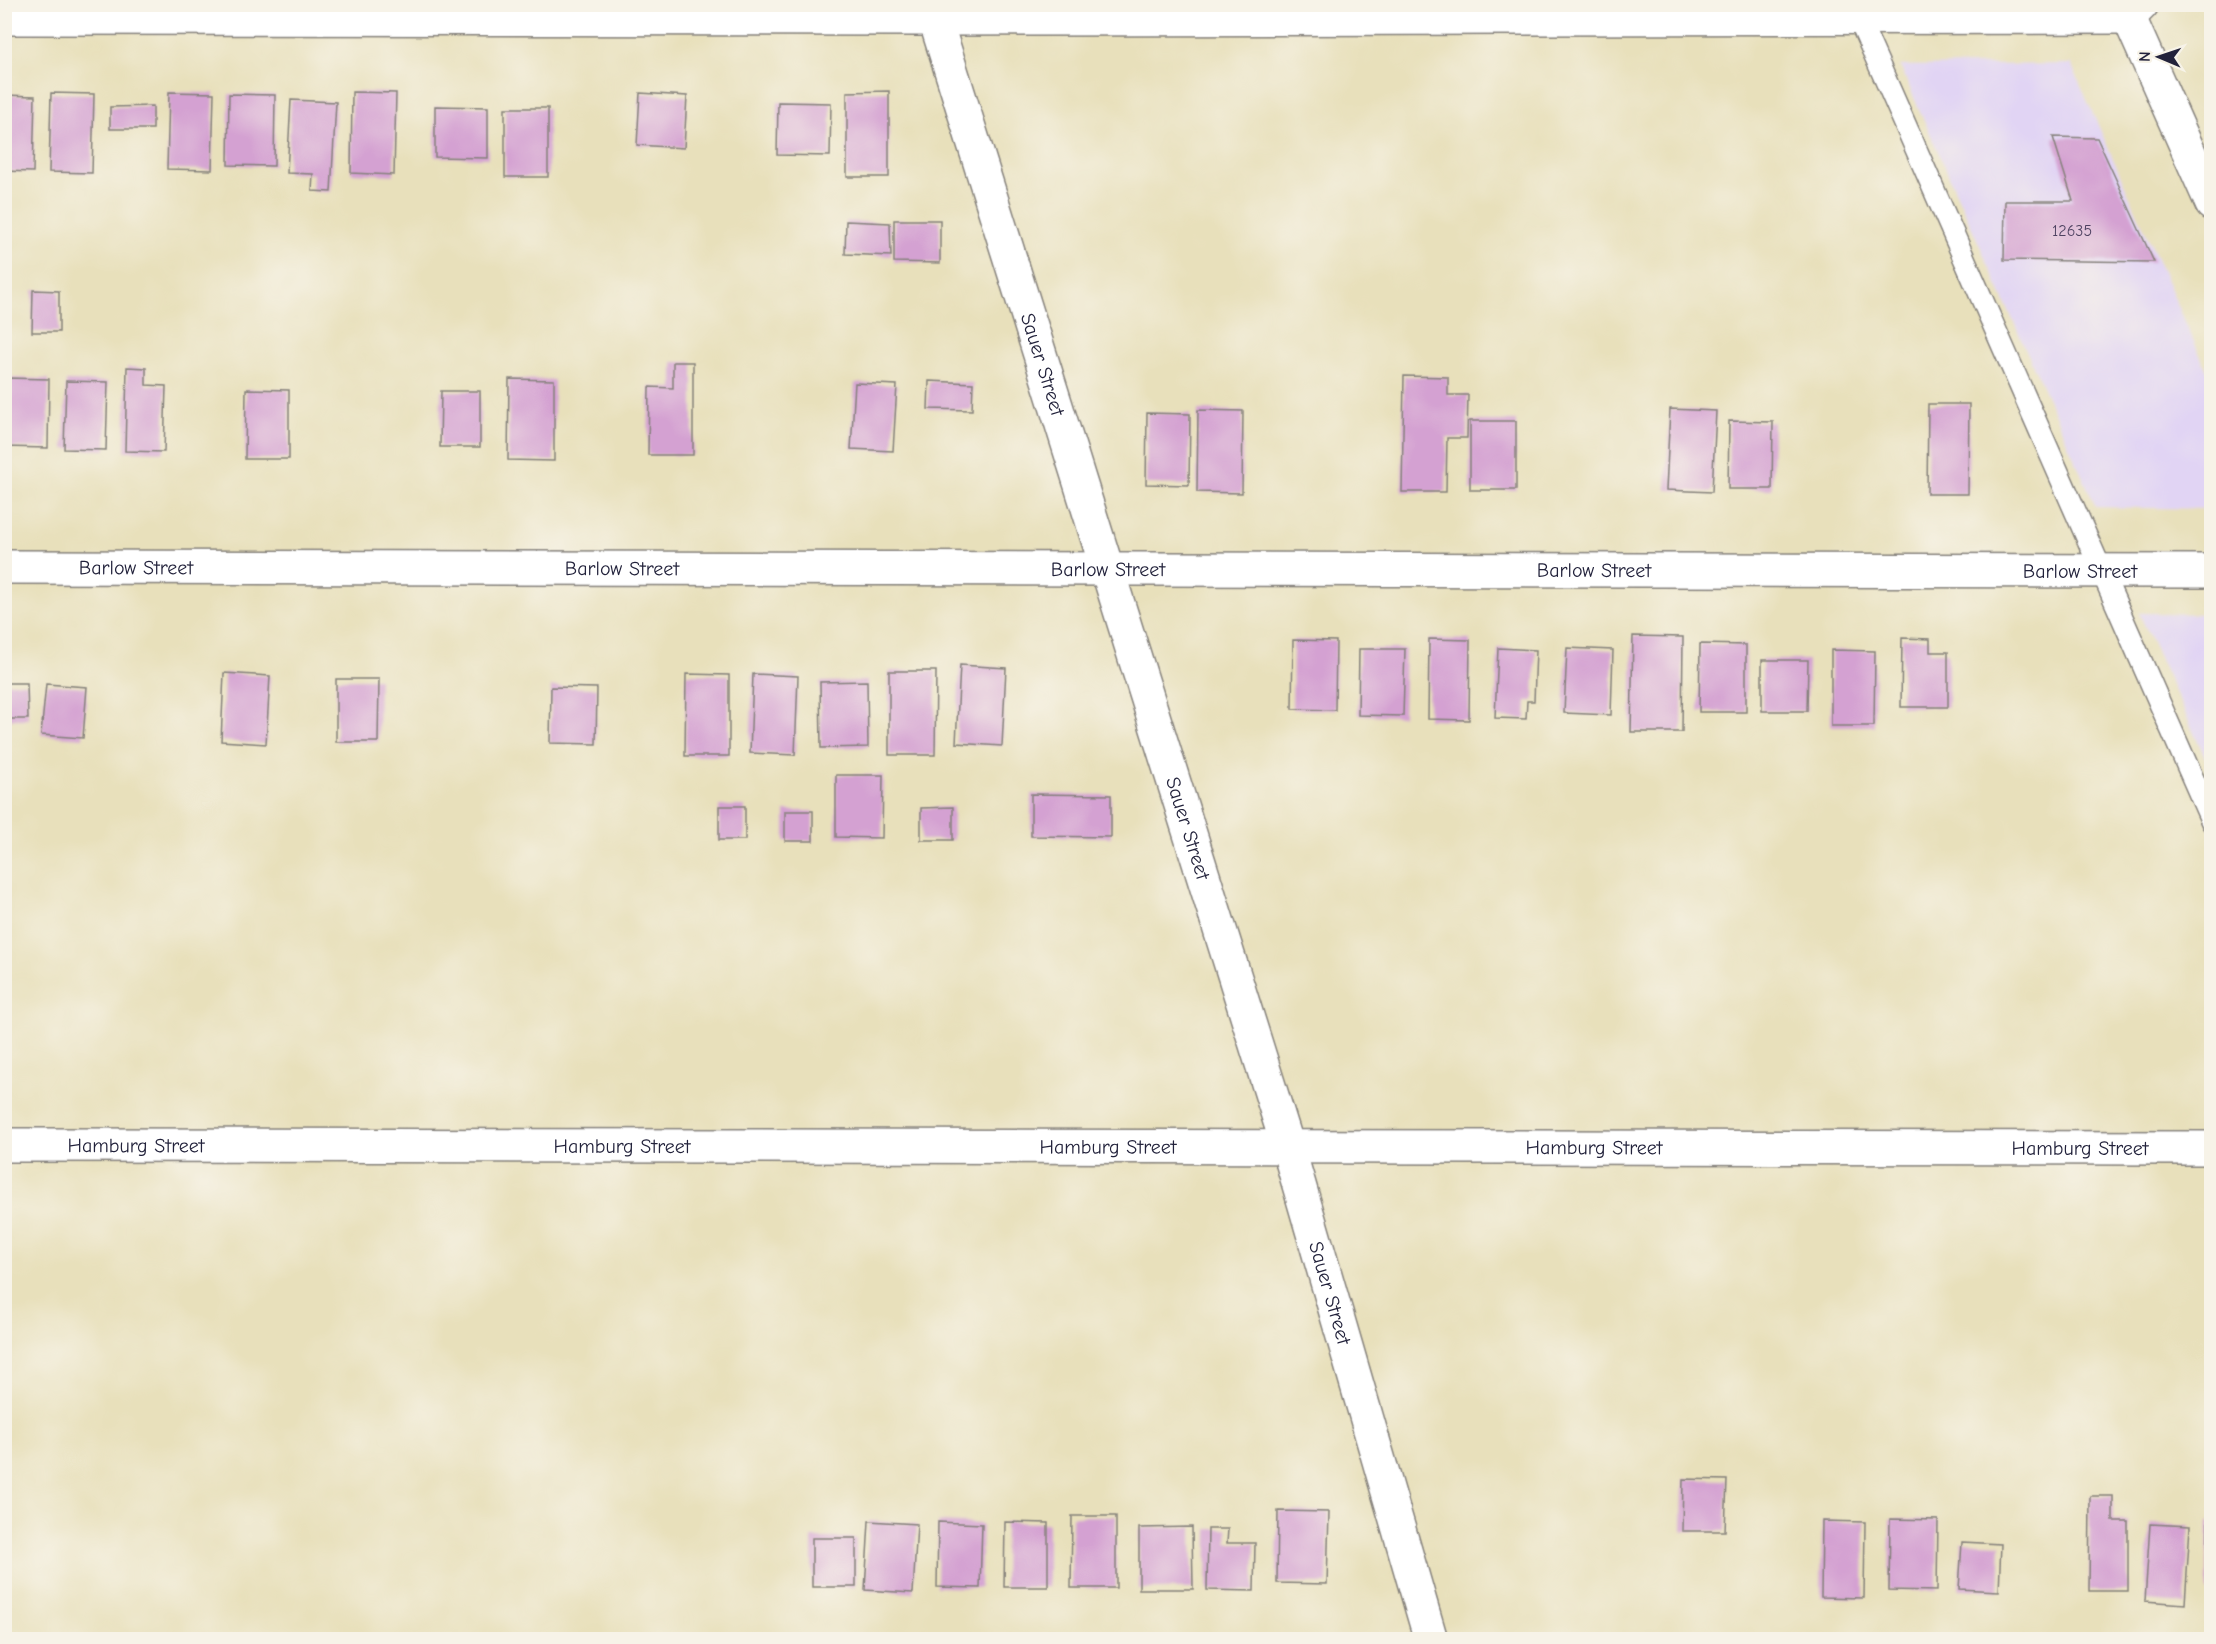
<svg xmlns="http://www.w3.org/2000/svg" width="2216" height="1644" viewBox="0 0 2216 1644" font-family="'Comic Neue',sans-serif">
<style>
.built{fill:#e1d4f4}
.building{fill:#d4a1d2}
.lines{fill:none;stroke-linecap:round;stroke-linejoin:round}
.lane-casing{stroke:#85817b;stroke-width:24}
.street-casing{stroke:#85817b;stroke-width:36}
.secondary-casing{stroke:#85817b;stroke-width:36}
.lane{stroke:#fff;stroke-width:21}
.street{stroke:#fff;stroke-width:33}
.secondary{stroke:#fff;stroke-width:33}
.labels{text-anchor:middle;dominant-baseline:central;stroke-width:6;stroke-linejoin:round;paint-order:stroke}
.number-label{font-size:16px;fill:#4e4261}
.street-label{font-size:20px;fill:#22223b;stroke:#f7f3e8}
</style>
<rect width="100%" height="100%" fill="#f7f3e8"/>
<filter id="ink" filterUnits="userSpaceOnUse"><feTurbulence type="fractalNoise" baseFrequency=".0167" numOctaves="2"/><feDisplacementMap in="SourceGraphic" scale="12" xChannelSelector="R" yChannelSelector="G"/><feConvolveMatrix kernelMatrix="1 2 1 2 8 2 1 2 1" color-interpolation-filters="sRGB"/></filter>
<filter id="wash" filterUnits="userSpaceOnUse"><feTurbulence type="fractalNoise" baseFrequency=".008" numOctaves="4" result="noise"/><feDisplacementMap in="SourceGraphic" scale="24" xChannelSelector="R" yChannelSelector="G"/><feGaussianBlur stdDeviation="1.35" result="paint"/><feColorMatrix in="noise" values="0 0 0 0 0 0 0 0 0 0 0 0 0 0 0 0 0 1.4 0 .05"/><feComposite in="paint" operator="in"/></filter>
<g filter="url(#wash)">
<rect width="100%" height="100%" fill="#e8e0bb"/>
<path class="built" d="M2071 64 2211 380V509L2096 507 1900 66Z
M2139 613 2211 614V770Z"/>
<g id="blocks">
<path class="building" d="M889 91V177H847V92Z
M169 92 214 93 212 170 167 169Z
M352 92 396 93 394 175 351 173Z
M51 93 94 94 92 173 49 172Z
M640 93 687 96 684 148 637 145Z
M229 94 275 95 274 166 228 165Z
M4 95 35 96 33 172 4 171Z
M291 100 336 102 331 192 312 191 313 174 287 173Z
M778 102 831 103 830 156 777 155Z
M153 106V129H110V107Z
M435 106 488 107V158L435 157Z
M505 108H548V177H505Z
M2053 137 2097 138 2154 262 2004 260 2005 201H2073Z
M894 220H940V263L894 262Z
M846 221 890 223 891 256 845 254Z
M33 290 59 291V332H32Z
M673 362H693V455H648L649 387 673 388Z
M127 367 146 368V385L166 386 164 452 125 451Z
M1404 376 1448 377V395H1468L1467 438H1447L1446 492H1402Z
M5 378 49 379 48 448 4 447Z
M509 379 554 380V461L508 460Z
M66 381 108 382 106 450 64 449Z
M929 381 973 383 972 410 928 409Z
M855 383 897 385 893 451 851 449Z
M246 389 289 390V459H245Z
M441 391H480V447H440Z
M1928 404H1969L1968 494H1927Z
M1670 409 1716 411 1712 492 1666 490Z
M1198 410 1243 411 1242 493 1197 492Z
M1147 413 1190 414 1189 485 1146 484Z
M1470 421H1516V490H1470Z
M1729 421 1773 422 1772 489H1728Z
M1633 636 1683 637 1682 732H1631Z
M1902 638 1930 639V652H1948V707H1901Z
M1429 639 1470 640 1469 720 1428 719Z
M1293 640 1336 641 1335 710 1292 709Z
M1700 644 1746 645V712H1699Z
M1498 648 1536 650 1534 701H1527L1526 719 1495 718Z
M1567 648 1613 650 1611 715 1564 713Z
M1359 649H1405L1403 716 1358 715Z
M1831 650 1875 651 1874 726H1831Z
M1762 660H1808L1807 711H1762Z
M960 665 1006 668 1002 746 956 743Z
M889 671H936L935 755H889Z
M224 673 270 676 266 744 221 741Z
M686 674 729 675V756H685Z
M753 674 798 676 795 755 750 753Z
M336 679H379L378 742H336Z
M867 681 868 747 821 748 820 682Z
M4 683H27L28 719H4Z
M46 684 87 687 83 738 41 735Z
M551 687 597 688 596 744 550 743Z
M836 775H883L882 838 836 837Z
M1031 794 1111 795V837L1031 836Z
M719 806H745V840H719Z
M953 807V840H921V808Z
M785 811H813V841H785Z
M1683 1479 1727 1480 1725 1531H1682Z
M2090 1496H2113V1521H2128V1591H2089Z
M1278 1511 1329 1512 1327 1584 1277 1583Z
M1072 1516H1116V1588H1071Z
M1890 1519 1938 1520 1937 1591 1889 1590Z
M869 1521 917 1524 913 1593 865 1590Z
M1822 1521 1865 1522 1864 1598 1821 1597Z
M2208 1521H2212V1591H2207Z
M938 1522 982 1524 980 1588 937 1587Z
M1005 1522 1048 1523V1587H1004Z
M2150 1524 2190 1526 2185 1604 2145 1601Z
M1192 1527 1193 1589H1139V1528Z
M1208 1529H1228L1227 1543H1255L1254 1591 1207 1590Z
M812 1538H856V1587H812Z
M1962 1542 2001 1544 1999 1591 1959 1589Z"/>
</g>
</g>
<g filter="url(#ink)">
<use href="#blocks" fill-opacity="0" stroke="#85817b" stroke-width="1.5"/>
<g class="lines">
<defs>
<path id="lane" d="M1854 8 2212 822"/>
<g id="street">
<path d="M4 18 935 19 2129 17 2142 4"/>
<path id="s1" d="M935 19 1288 1147 1431 1640"/>
<path id="s2" d="M4 567 2212 571"/>
<path id="s3" d="M4 1145 2212 1148"/>
</g>
<path id="secondary" d="M2123 4 2212 204"/>
</defs>
<use href="#lane" class="lane-casing"/>
<use href="#street" class="street-casing"/>
<use href="#secondary" class="secondary-casing"/>
<use href="#lane" class="lane"/>
<use href="#street" class="street"/>
<use href="#secondary" class="secondary"/>
</g>
</g>
<g class="labels">
<g class="number-label">
<text x="2072" y="231">12635</text>
</g>
<g class="street-label">
<text stroke="none"><textPath href="#s1" startOffset="362">Sauer Street</textPath></text>
<text stroke="none"><textPath href="#s2" startOffset="132">Barlow Street</textPath></text>
<text stroke="none"><textPath href="#s2" startOffset="618">Barlow Street</textPath></text>
<text stroke="none"><textPath href="#s2" startOffset="1104">Barlow Street</textPath></text>
<text stroke="none"><textPath href="#s2" startOffset="1590">Barlow Street</textPath></text>
<text stroke="none"><textPath href="#s2" startOffset="2076">Barlow Street</textPath></text>
<text stroke="none"><textPath href="#s1" startOffset="848">Sauer Street</textPath></text>
<text stroke="none"><textPath href="#s3" startOffset="132">Hamburg Street</textPath></text>
<text stroke="none"><textPath href="#s3" startOffset="618">Hamburg Street</textPath></text>
<text stroke="none"><textPath href="#s3" startOffset="1104">Hamburg Street</textPath></text>
<text stroke="none"><textPath href="#s3" startOffset="1590">Hamburg Street</textPath></text>
<text stroke="none"><textPath href="#s3" startOffset="2076">Hamburg Street</textPath></text>
<text stroke="none"><textPath href="#s1" startOffset="1334">Sauer Street</textPath></text>
</g>
</g>
<rect width="2216" height="1644" fill="none" stroke="#f7f3e8" stroke-width="24"/>
<g transform="translate(2159 57) rotate(272)" stroke="#f7f3e8" stroke-width="4.5" paint-order="stroke">
<path d="M0-4.5L10 22L0 15L-10 22Z" fill="#22223b"/>
<text y="-9" font-size="16" font-weight="bold" text-anchor="middle" fill="#22223b">N</text>
</g>
</svg>
